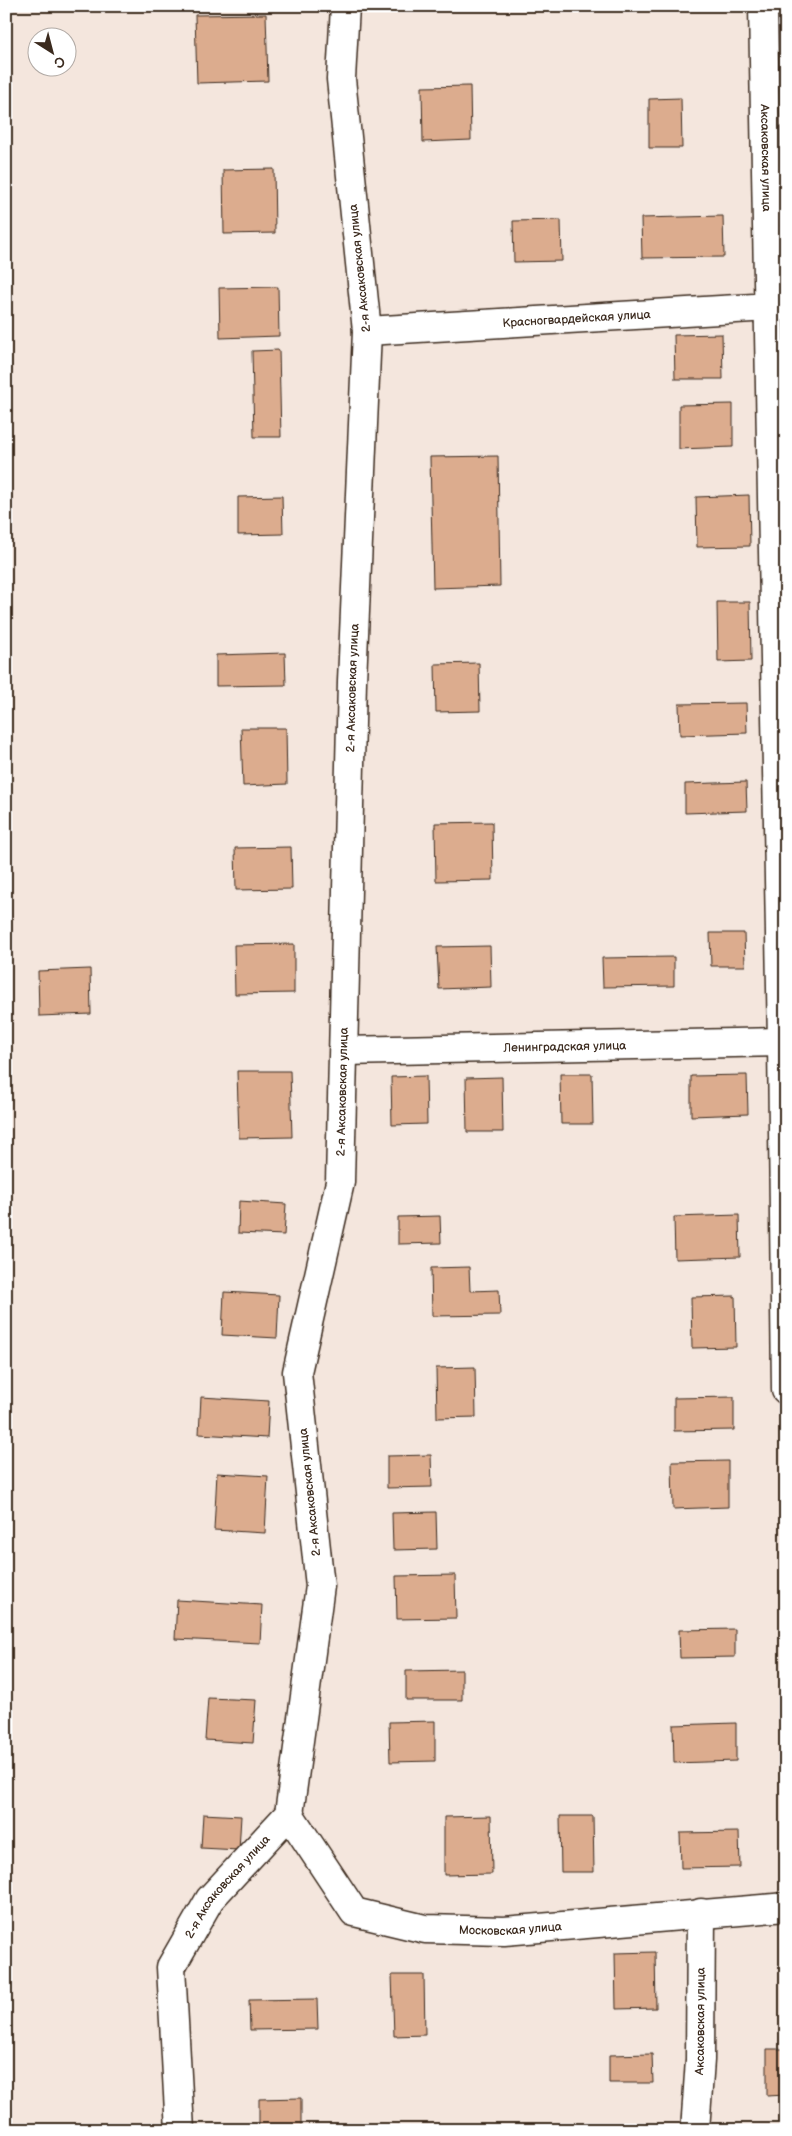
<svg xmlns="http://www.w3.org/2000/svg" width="792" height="2136" viewBox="0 0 792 2136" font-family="'Balsamiq Sans',sans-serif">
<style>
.building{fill:#dcac8e;stroke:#3b2a1e}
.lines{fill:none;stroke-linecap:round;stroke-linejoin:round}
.street-casing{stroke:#3b2a1e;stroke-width:31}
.street{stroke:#fff;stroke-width:28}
.labels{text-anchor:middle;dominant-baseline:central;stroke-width:4;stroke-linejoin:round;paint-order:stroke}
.street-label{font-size:12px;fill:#3b2a1e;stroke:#fff}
</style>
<rect width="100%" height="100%" fill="#f4e6dd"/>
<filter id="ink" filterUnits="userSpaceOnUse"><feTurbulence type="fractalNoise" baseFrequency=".02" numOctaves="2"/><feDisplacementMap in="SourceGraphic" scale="10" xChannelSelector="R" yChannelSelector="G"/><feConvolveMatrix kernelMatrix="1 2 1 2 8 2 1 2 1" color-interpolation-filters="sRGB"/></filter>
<g filter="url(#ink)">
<path class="building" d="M266 14 268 81 197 83 195 15Z
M470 86 471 140 423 142 422 87Z
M681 98 682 148H649V99Z
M274 169 275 233 224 234 223 170Z
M723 216 724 257 642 258 641 218Z
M561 220 562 261 514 262 513 221Z
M278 287 279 336 220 338 219 288Z
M722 334 723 379H675L674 335Z
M279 350 281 437H254L252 351Z
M733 404V447L679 449V405Z
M498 456 500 586 433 588 430 457Z
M749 495 750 546 697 547 696 497Z
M282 496 283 534 238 535V497Z
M717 602H750L751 661 718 662Z
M285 653 286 685 216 686V655Z
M479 663 480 711 436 712 435 664Z
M746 703 747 733 680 735 679 704Z
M241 728H286L287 784 243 786Z
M746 782 747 811 685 813V784Z
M492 822 493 880 436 881 435 823Z
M291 847 292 889 236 890 235 848Z
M710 933H744L745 966H711Z
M294 944V993L235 994 234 945Z
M490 946 491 987 439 989 437 947Z
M674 957V986L603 987 602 958Z
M90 969 91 1014 39 1016 38 971Z
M237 1071H290L292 1137 239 1138Z
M560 1074H592L593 1124H561Z
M747 1075 748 1114 691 1116V1076Z
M426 1076 427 1124 392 1125 391 1077Z
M502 1077 503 1132H467L466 1078Z
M239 1201 286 1204 284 1235 238 1233Z
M739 1215 740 1257 675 1259 674 1217Z
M440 1216 441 1243 398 1244V1217Z
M469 1267 470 1291 499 1290 500 1315 432 1316 431 1268Z
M224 1292 279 1295 277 1338 222 1335Z
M735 1296 736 1347 692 1348 691 1297Z
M475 1367 476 1417 437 1418 436 1368Z
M201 1397 269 1401 267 1438 199 1434Z
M734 1397V1430L674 1431V1398Z
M431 1455 432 1487 387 1488V1456Z
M728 1461V1507L673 1509 672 1462Z
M217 1473 268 1476 265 1533 214 1530Z
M436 1512 437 1549 393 1550 392 1513Z
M455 1575 456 1618 397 1619 396 1576Z
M177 1600 262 1605 260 1643 175 1639Z
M735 1629V1657L680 1658 679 1630Z
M462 1670V1700H406V1671Z
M208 1698 256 1700 253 1743 205 1740Z
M435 1721V1761L390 1762 389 1722Z
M736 1723V1761L674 1763 673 1725Z
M203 1814 241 1816 239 1850 201 1848Z
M491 1816 492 1874 444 1875V1817Z
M560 1816H593L594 1872H561Z
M739 1832 740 1867 681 1868 680 1833Z
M655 1952 656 2008 616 2009 615 1953Z
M392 1975H424L425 2035 394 2036Z
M317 1999 318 2029 250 2030 249 2000Z
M767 2049H786V2095L767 2096Z
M652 2054 653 2083H609V2055Z
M301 2098V2130H259V2099Z"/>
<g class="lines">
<defs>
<g id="street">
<path id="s1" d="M763 6 782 1042 786 1390"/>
<path id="s2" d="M367 331 786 306"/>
<path id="s3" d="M344 1051 786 1042"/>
<path id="s4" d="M289 1814 354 1912 425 1929 504 1931 786 1907"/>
<path id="s5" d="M180 2130 171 1967 210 1899 289 1814 320 1586 297 1372 340 1182 352 681 367 331 341 79 345 6"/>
<path id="s6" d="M695 2130 700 2060 701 1913"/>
</g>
</defs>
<use href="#street" class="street-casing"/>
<use href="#street" class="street"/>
</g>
</g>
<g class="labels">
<g class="street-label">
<text stroke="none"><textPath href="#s1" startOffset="152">Аксаковская улица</textPath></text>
<text transform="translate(360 268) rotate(-96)">2-я Аксаковская улица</text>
<text stroke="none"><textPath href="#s2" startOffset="210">Красногвардейская улица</textPath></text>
<text stroke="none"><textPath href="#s5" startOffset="1492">2-я Аксаковская улица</textPath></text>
<text stroke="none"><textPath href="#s3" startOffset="221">Ленинградская улица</textPath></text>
<text stroke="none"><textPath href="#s5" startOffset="1088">2-я Аксаковская улица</textPath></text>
<text transform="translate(310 1492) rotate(-96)">2-я Аксаковская улица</text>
<text stroke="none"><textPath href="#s5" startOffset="262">2-я Аксаковская улица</textPath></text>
<text stroke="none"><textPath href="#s4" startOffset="276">Московская улица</textPath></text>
<text stroke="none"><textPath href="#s6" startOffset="109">Аксаковская улица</textPath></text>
</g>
</g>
<rect width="792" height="2136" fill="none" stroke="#fff" stroke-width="25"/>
<rect x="12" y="12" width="767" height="2111" fill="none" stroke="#3b2a1e" stroke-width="2" filter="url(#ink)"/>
<g transform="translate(52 52) rotate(144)"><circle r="24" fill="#ffffff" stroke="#b1aaa5"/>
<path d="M0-4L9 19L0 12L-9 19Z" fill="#3b2a1e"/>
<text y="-8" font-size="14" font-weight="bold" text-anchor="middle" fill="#3b2a1e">С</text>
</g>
</svg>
